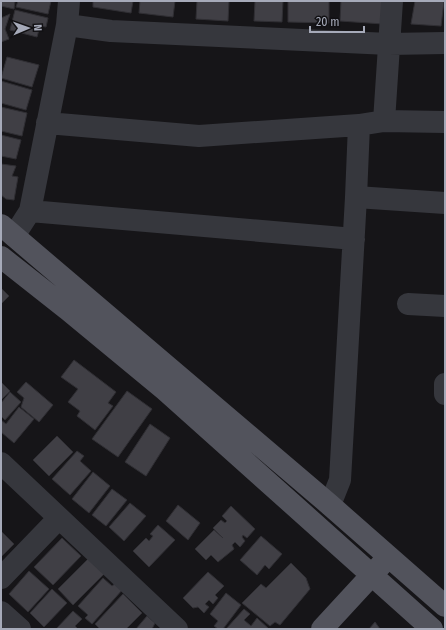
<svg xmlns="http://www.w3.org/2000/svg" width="446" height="630" viewBox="0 0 446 630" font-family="'Fira Sans Condensed',sans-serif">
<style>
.building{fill:#403f45;stroke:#302f34}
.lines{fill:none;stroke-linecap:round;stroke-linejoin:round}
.minor{stroke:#36373d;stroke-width:22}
.major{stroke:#52535c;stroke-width:22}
</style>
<rect width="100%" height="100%" fill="#161518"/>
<path class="building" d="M1 1H15L14 9 1 6Z
M18 1H51L48 14 16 7Z
M93 1H133L131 13 93 7Z
M140 1H175L173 17 139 13Z
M197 1H229L228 21 196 19Z
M255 1H283L282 22 254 21Z
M288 1H329V23L288 22Z
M341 1H385L383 24 340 21Z
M415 1H444L441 26 411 24Z
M15 10 48 18 46 27 40 26 37 37 10 30Z
M10 14 5 29 9 39 1 42V18Z
M7 57 39 65 32 87 1 78Z
M1 81 32 90 26 110 1 103Z
M1 107 27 113 22 136 1 131Z
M1 135 21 140 16 159 1 156Z
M1 164 16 166 12 176 18 177 14 200 6 199 1 195Z
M1 288 9 296 1 304Z
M74 360 116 392 108 403 113 406 95 430 77 416 80 411 68 402 78 389 61 377Z
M1 382 10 391 1 400Z
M26 382 53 405 39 422 21 407 24 398 17 392Z
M127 391 152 409 118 457 92 439Z
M10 392 21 402 5 420 1 416V403Z
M19 407 34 419 14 443 1 432V420L6 424Z
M150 424 170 438 146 476 125 462Z
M57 436 73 452 49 476 33 460Z
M77 451 84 456 80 461 91 471 70 495 52 479Z
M93 472 110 486 89 513 72 499Z
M112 489 127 500 106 526 92 515Z
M130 503 146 516 124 541 109 527Z
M178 505 200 523 188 540 166 521Z
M231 506 255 529 247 538 243 535 242 537 245 541 240 547 235 542 232 545 234 549 218 562 211 555 206 560 195 549 214 530 223 538 213 528 221 520 225 523 227 521 222 516Z
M158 525 175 540 149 567 133 551 146 538 149 541 153 536 150 534Z
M1 531 14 544 1 557Z
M261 536 282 554 269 569 265 565 257 575 240 560Z
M62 538 81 556 53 585 34 567Z
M89 558 105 573 73 605 58 589Z
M291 563 306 578 310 589 280 625 275 622 270 626 242 603 261 584 266 588Z
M29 571 49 589 28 612 9 594Z
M208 572 224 586 215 595 218 598 213 604 209 600 205 604 209 607 204 613 198 607 193 608 183 598Z
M103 578 112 586 116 583 123 589 92 624 85 618 88 615 78 606Z
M52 589 67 603 44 627 30 613Z
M226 593 241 605 223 629H218L214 626 218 621 210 614Z
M123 594 142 613 126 629H100L95 624Z
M244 609 250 614 244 620 251 626 257 618 269 629H226Z
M73 611 82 619 75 626 78 629H56Z
M147 616 155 623 152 629H136Z
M375 622 380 629H369Z"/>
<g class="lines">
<path class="minor" d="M69 1 67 25 111 31 389 44 445 43
M384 121 445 122
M47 123 199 136 359 125
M356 197 359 125 384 121 392 1
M30 211 354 239
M14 236 30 211 67 25
M408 304 445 306
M445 384V394
M1 463 177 629
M330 505 340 480 356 197 445 203
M1 578 59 518
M1 612 20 629"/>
<path class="major" d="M1 225 330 505 445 606
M1 257 67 309 165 390 432 629
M322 629 381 565"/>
</g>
<rect width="446" height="630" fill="none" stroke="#a6aab9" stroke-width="4"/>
<g transform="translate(28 28) rotate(88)" stroke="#111013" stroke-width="3" paint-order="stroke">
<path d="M0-3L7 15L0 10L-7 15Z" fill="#a6aab9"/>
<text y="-6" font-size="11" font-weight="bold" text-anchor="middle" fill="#a6aab9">N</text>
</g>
<path d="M310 26v6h54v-6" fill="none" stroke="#a6aab9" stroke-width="2"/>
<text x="316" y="26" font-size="12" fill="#a6aab9" stroke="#111013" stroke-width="3" paint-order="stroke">20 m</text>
</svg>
